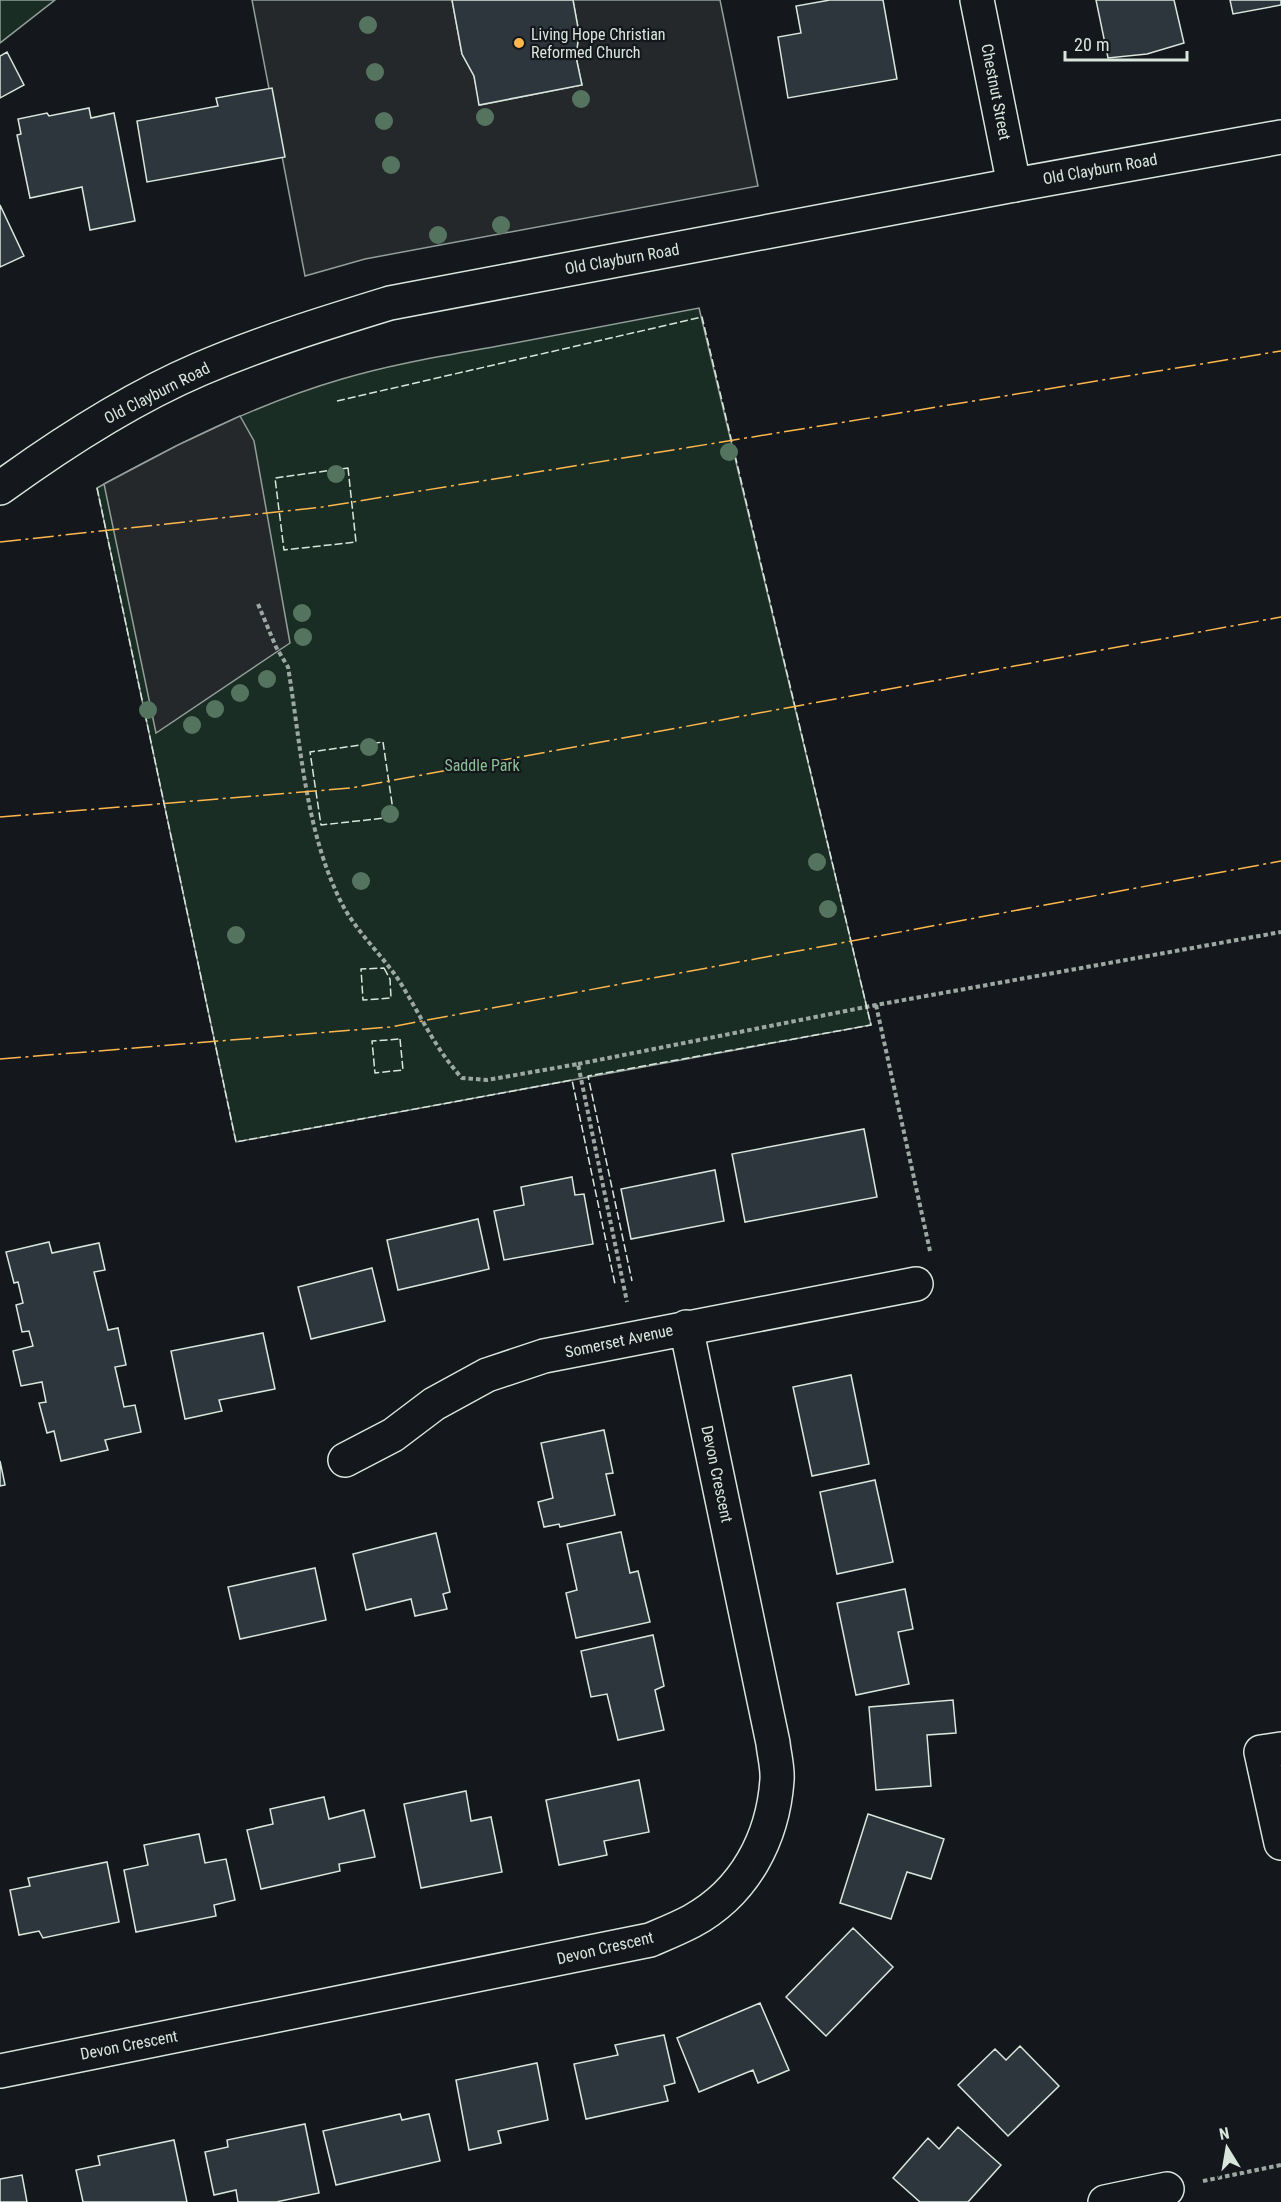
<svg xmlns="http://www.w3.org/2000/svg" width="1281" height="2202" viewBox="0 0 1281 2202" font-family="'Roboto Condensed',sans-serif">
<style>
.green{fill:#1a2d24;stroke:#939e99;stroke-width:1.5}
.parking{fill:#24282b;stroke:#939e99;stroke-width:1.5}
.building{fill:#2c363c;stroke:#d8e6dc;stroke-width:1.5}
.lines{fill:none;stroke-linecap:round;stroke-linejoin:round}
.street-casing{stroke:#d8e6dc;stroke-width:36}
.secondary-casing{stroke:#d8e6dc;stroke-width:36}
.path{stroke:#9da8a2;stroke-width:4;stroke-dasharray:4.5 3;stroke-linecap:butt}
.street{stroke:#14181c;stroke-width:33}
.secondary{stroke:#14181c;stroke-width:33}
.fence{stroke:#d8e6dc;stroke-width:1.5;stroke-dasharray:8 3;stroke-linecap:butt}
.power{stroke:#ffb74d;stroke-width:1.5;stroke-dasharray:21 4.5 3 4.5;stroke-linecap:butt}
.tree{fill:#55745f}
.poi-dot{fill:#ffb74d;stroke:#14181c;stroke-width:2}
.labels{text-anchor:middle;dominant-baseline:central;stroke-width:4.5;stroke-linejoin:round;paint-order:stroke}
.poi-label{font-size:16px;fill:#d8e6dc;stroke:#14181c;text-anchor:start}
.street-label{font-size:16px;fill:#d8e6dc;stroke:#14181c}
.park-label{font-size:16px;fill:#8ac095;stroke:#14181c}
</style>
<rect width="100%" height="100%" fill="#14181c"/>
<path class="green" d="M0 0H55L0 43Z
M699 308 871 1025 236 1142 97 488C175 445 256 404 342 379 392 364 443 356 493 347 562 334 631 321 699 308Z"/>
<path class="parking" d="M252 0H452L462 54 474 76 480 105 582 85 576 57 579 33 573 0H720L758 186 365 259 305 276Z
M240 416 254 441 290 643 156 733 104 484 178 445Z"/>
<path class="building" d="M452 0H573L579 33 576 57 582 85 479 105 474 76 462 54Z
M830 0H883L897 79 788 98 778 37 801 33 796 6Z
M1096 0H1174L1184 43 1147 54 1108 58Z
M1230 0H1281V5L1233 14Z
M7 52 24 85 0 98V56Z
M272 88 285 157 147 182 137 121 218 106 216 98Z
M89 108 91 118 114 113 135 221 90 230 82 187 30 198 17 135 21 134 18 119 47 113 49 116Z
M0 205 24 256 0 267Z
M864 1129 877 1197 745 1222 732 1154Z
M715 1170 724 1221 631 1239 621 1189Z
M572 1177 575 1195 584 1194 593 1244 504 1260 494 1211 524 1205 521 1187Z
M478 1219 489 1269 398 1290 387 1240Z
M49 1242 52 1253 99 1243 105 1270 94 1272 108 1330 118 1328 126 1365 115 1367 124 1407 135 1405 141 1432 105 1440 108 1450 61 1461 54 1431 47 1433 39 1403 46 1402 42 1382 21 1386 13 1351 33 1346 29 1331 22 1332 16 1305 23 1303 18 1282 14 1283 6 1252Z
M372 1268 385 1321 311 1339 298 1287Z
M263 1333 275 1389 219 1400 222 1411 185 1419 171 1351Z
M851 1375 869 1464 812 1476 793 1387Z
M604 1430 613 1473 606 1474 615 1515 560 1527 559 1524 544 1527 538 1502 553 1498 541 1443Z
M0 1461 5 1485 0 1486Z
M875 1480 893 1562 837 1574 820 1492Z
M621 1532 630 1573 638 1571 650 1622 576 1638 566 1593 577 1590 567 1544Z
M436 1533 450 1592 443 1594 447 1609 415 1616 411 1599 366 1610 353 1554Z
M315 1568 326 1620 240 1639 228 1587Z
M905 1589 913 1629 898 1632 909 1684 856 1695 837 1603Z
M653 1635 664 1686 655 1690 664 1730 618 1740 607 1694 591 1697 581 1651Z
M953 1700 956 1733 927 1735 931 1786 876 1790 869 1707Z
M639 1780 649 1832 604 1841 607 1855 559 1865 546 1800Z
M466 1791 471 1821 491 1817 502 1872 421 1888 404 1804Z
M324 1797 329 1819 364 1810 375 1857 339 1864 340 1871 261 1889 247 1830 273 1824 270 1809Z
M868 1814 944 1839 931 1879 907 1872 891 1919 840 1903Z
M199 1834 205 1863 226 1859 235 1900 214 1905 216 1916 136 1932 124 1870 148 1865 144 1845Z
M107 1862 119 1922 43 1938 39 1931 19 1935 10 1890 30 1886 28 1878Z
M853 1928 893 1967 826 2036 786 1997Z
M760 2003 789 2070 758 2083 753 2070 699 2092 677 2038Z
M664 2035 675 2083 664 2086 668 2101 586 2119 574 2064 618 2055 615 2045Z
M1020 2046 1059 2086 1008 2136 958 2085 995 2049 1006 2060Z
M537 2063 548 2120 498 2131 501 2143 469 2150 456 2080Z
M400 2114 402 2120 429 2114 440 2161 336 2185 323 2131Z
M305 2124 319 2193 276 2202H238L236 2190 214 2195 205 2152 228 2147 227 2140Z
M958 2127 1001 2165 968 2202H920L893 2178 928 2138 939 2149Z
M174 2140 187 2202H83L76 2170 100 2165 98 2156Z
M22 2175 27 2202H0V2179Z"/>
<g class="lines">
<defs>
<path id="street" d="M977 0 1014 185
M345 1460 393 1435 434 1404 487 1375 544 1356 916 1284
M1281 1749 1261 1752 1281 1843
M0 2071 650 1940C664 1934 679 1928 692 1921 745 1892 773 1838 777 1780 778 1768 774 1754 773 1743L686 1327
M1105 2202 1167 2189"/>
<path id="secondary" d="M0 488C62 443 130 399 200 369 263 342 325 323 390 303L1014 185 1281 137"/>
</defs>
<use href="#street" class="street-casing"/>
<use href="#secondary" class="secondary-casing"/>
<path class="path" d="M258 604 276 647 288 667C301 745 305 830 341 902 355 930 380 953 398 979 419 1012 435 1049 462 1078L487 1080 578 1064 627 1302
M876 1005 930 1251
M578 1064 876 1005 1281 932
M1203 2181 1281 2165"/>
<use href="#street" class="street"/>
<use href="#secondary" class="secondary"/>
<path class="fence" d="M337 401 702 317 871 1025 588 1076 632 1281
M348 468 356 542 284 550 275 478Z
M97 488 236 1142 572 1080 615 1284
M383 742 394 817 321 825 310 752Z
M384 968 390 979 391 998 363 1000 361 969Z
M400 1039 403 1070 375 1073 372 1041Z"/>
<path class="power" d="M0 542 322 507 1281 351
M0 817 351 788 1281 617
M0 1059 390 1027 1281 861"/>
</g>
<g class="tree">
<circle cx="368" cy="25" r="9"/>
<circle cx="375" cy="72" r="9"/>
<circle cx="581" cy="99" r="9"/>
<circle cx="485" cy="117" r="9"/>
<circle cx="384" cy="121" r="9"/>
<circle cx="391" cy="165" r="9"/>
<circle cx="501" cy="225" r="9"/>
<circle cx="438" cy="235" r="9"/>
<circle cx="729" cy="452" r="9"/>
<circle cx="336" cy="474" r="9"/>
<circle cx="302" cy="613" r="9"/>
<circle cx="303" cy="637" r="9"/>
<circle cx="267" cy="679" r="9"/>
<circle cx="240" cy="693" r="9"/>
<circle cx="215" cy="709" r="9"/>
<circle cx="148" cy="710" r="9"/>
<circle cx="192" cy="725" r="9"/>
<circle cx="369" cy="747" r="9"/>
<circle cx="390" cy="814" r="9"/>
<circle cx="817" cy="862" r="9"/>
<circle cx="361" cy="881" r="9"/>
<circle cx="828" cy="909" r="9"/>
<circle cx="236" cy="935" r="9"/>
</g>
<circle class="poi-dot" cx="519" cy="43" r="6"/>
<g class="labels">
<g class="poi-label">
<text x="531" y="34">Living Hope Christian<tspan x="531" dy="18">Reformed Church</tspan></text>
</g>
<g class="street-label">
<text transform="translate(996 92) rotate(79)">Chestnut Street</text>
<text transform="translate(1100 169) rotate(-10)">Old Clayburn Road</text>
<text transform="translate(622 259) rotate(-10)">Old Clayburn Road</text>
<text transform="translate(157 393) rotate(-27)">Old Clayburn Road</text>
<text transform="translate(619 1341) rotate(-12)">Somerset Avenue</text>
<text transform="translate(717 1474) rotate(78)">Devon Crescent</text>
<text transform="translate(605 1948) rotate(-13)">Devon Crescent</text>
<text transform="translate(129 2045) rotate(-11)">Devon Crescent</text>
</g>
<g class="park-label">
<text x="482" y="765">Saddle Park</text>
</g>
</g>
<g transform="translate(1227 2148) rotate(349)" stroke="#14181c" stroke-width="4.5" paint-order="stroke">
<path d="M0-4.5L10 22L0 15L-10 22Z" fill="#d8e6dc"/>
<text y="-9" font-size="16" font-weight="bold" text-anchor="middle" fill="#d8e6dc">N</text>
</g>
<path d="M1065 51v9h122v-9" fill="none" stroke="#d8e6dc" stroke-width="3"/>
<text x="1074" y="51" font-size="18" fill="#d8e6dc" stroke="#14181c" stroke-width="4.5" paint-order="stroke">20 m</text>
</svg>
